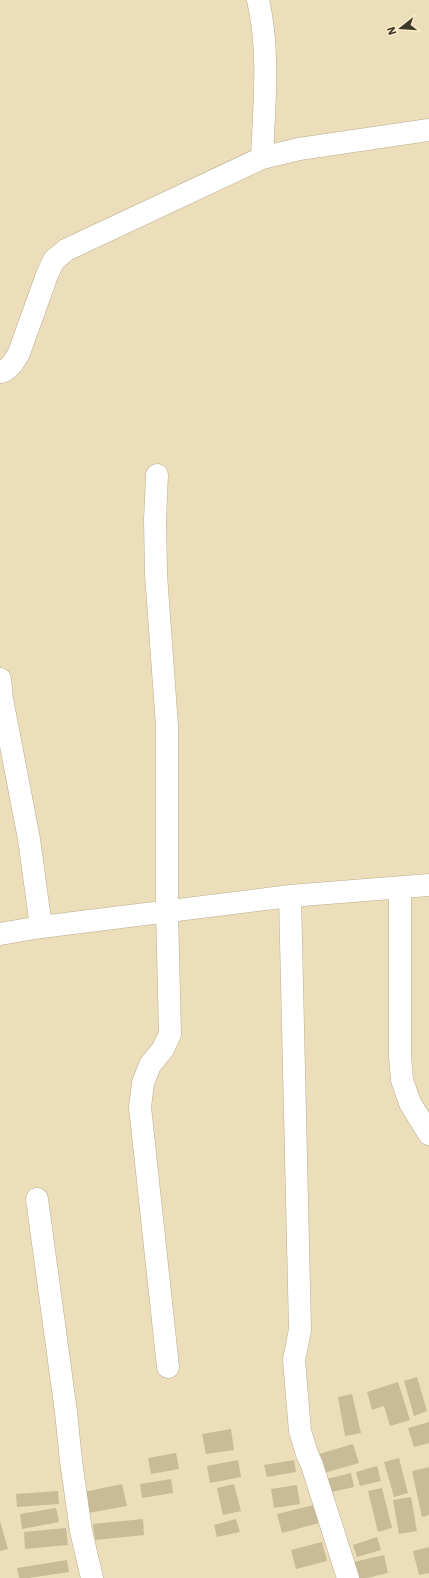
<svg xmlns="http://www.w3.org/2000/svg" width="429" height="1578" viewBox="0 0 429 1578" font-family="'IBM Plex Sans',sans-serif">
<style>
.building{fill:#c9bb98}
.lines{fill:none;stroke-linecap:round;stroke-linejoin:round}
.minor-casing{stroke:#baad8b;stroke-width:23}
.minor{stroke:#fff;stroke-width:22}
</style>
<rect width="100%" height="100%" fill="#ecdeba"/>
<path class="building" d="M417 1377 427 1411 414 1416 404 1381Z
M398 1382 410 1420 390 1426 384 1406 372 1410 367 1392Z
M352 1394 361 1433 345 1436 338 1397Z
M429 1422V1443L414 1447 408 1428Z
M231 1429 234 1450 206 1454 202 1434Z
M353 1444 359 1463 324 1473 319 1454Z
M176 1453 179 1469 151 1474 148 1458Z
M399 1458 408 1493 394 1497 384 1462Z
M238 1460 241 1477 210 1483 207 1466Z
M294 1460 296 1472 267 1477 264 1465Z
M377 1466 381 1481 360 1486 356 1472Z
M429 1467V1515L422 1517 412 1471Z
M351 1473 354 1487 327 1493 323 1480Z
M171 1479 173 1493 142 1498 140 1484Z
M122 1484 127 1506 88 1513 84 1492Z
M234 1484 241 1511 223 1515 217 1488Z
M297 1485 300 1504 274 1508 271 1489Z
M382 1488 392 1528 378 1532 368 1491Z
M58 1491 59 1504 17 1507 16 1494Z
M411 1497 417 1531 399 1534 393 1500Z
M314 1505 319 1523 282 1533 277 1514Z
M56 1508 59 1522 22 1529 20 1514Z
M143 1519 144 1535 95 1540 93 1524Z
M236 1519 240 1532 217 1537 214 1525Z
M0 1521 8 1549 0 1551Z
M66 1528 68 1545 25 1549 24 1532Z
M377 1537 381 1550 357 1557 353 1545Z
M322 1542 327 1561 296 1569 291 1550Z
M429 1547V1573L419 1575 413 1551Z
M384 1555 388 1573 367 1578H353L349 1563Z
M67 1560 69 1572 29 1578H19L17 1568Z"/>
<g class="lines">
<defs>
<path id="minor" d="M258 0C270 51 264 106 262 158
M0 372C9 371 15 360 19 353L47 275 54 260 66 250 262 158 299 149 429 130
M157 475 155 520 156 574 167 726V912L170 1034 163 1049 150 1065 143 1083 140 1107 168 1367
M0 679 2 699 29 839 41 927
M400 888V1055L402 1080 410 1103 429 1134
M290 896 300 1330 294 1360 300 1431 307 1454 312 1465 348 1578
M0 934 41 927 290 896 429 885
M37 1199 66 1412 71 1461 81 1531 92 1578"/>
</defs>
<use href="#minor" class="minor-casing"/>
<use href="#minor" class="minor"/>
</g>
<g transform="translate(401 28) rotate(253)" stroke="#f9ebc7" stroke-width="3" paint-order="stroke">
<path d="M0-3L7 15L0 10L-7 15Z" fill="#3c3729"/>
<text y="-6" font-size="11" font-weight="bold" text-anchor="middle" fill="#3c3729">N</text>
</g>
</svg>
